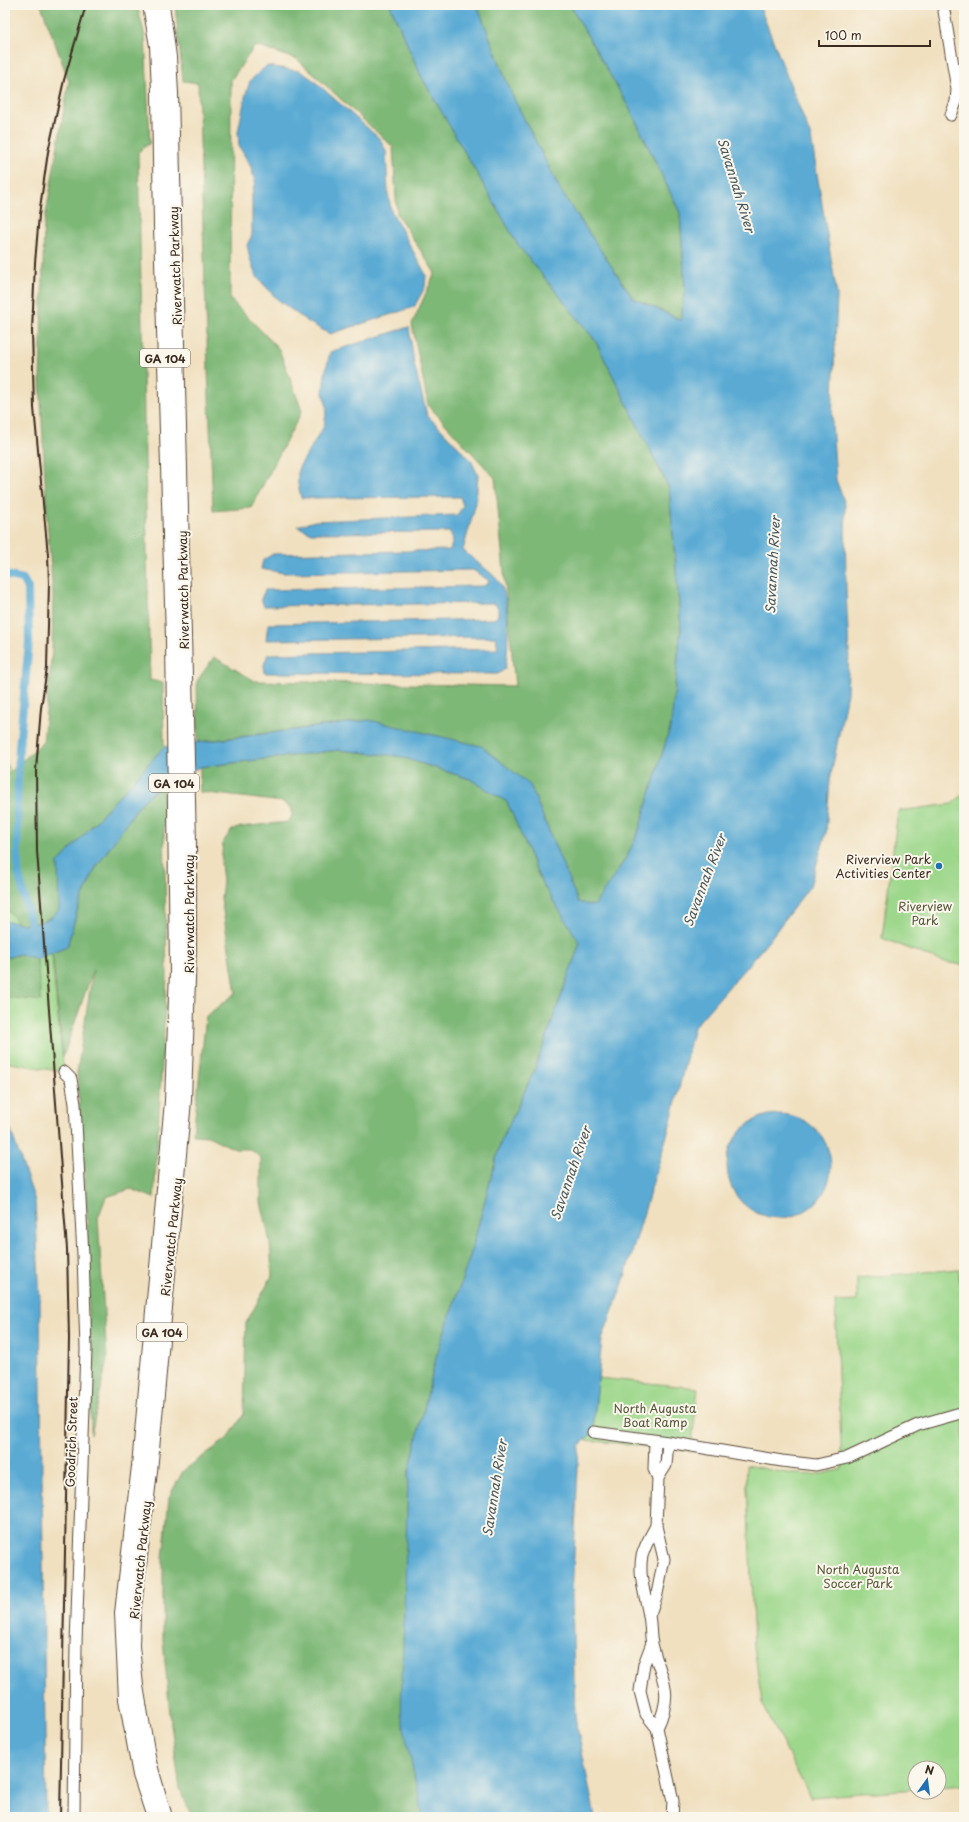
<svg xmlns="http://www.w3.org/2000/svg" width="969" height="1822" viewBox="0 0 969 1822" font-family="'Playpen Sans',sans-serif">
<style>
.green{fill:#9dd78b;stroke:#6c8054}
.forest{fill:#7eb877;stroke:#5c714a}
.water{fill:#5aaad4;stroke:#4a6a79}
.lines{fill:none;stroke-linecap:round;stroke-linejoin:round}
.canal{stroke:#5aaad4;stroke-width:8}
.minor-casing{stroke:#564536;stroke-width:13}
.major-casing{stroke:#564536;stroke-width:16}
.minor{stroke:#fff;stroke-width:11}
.major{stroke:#fff;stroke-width:14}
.rail{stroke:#3b2a1e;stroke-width:2}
.poi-dot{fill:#1f6fb2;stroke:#fbf7ec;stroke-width:1.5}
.labels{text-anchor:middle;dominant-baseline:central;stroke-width:4;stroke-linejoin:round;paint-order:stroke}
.shield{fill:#fbf7ec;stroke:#75685c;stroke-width:1}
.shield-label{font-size:11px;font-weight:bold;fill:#3b2a1e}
.street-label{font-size:12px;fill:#3b2a1e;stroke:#fbf7ec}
.poi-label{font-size:12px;fill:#3b2a1e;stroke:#fbf7ec;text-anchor:end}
.park-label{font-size:12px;fill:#545539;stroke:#fbf7ec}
.water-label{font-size:13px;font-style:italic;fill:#46575e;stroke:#fbf7ec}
</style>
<rect width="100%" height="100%" fill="#fbf7ec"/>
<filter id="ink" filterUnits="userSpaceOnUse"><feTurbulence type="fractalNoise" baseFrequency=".025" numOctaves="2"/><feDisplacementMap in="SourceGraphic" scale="8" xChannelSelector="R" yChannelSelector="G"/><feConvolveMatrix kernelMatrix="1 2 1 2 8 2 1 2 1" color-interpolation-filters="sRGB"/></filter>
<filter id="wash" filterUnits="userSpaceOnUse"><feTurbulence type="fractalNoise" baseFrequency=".012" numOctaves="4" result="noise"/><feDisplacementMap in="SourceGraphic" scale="16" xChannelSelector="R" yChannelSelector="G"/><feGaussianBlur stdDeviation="0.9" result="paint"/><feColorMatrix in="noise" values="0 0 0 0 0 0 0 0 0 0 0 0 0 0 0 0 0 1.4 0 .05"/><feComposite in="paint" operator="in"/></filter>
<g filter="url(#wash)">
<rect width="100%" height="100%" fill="#f0e0c0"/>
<path class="green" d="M5 760 11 773 47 888 54 982 64 1072 5 1062Z
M964 793V965L943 962 882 938 898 811 952 804Z
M959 1269 964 1353V1785L939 1787V1768H915V1789L810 1797 762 1703 754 1646 746 1465C781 1472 808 1480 842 1469L835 1302 857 1301V1278Z
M598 1378 698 1388 691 1451 585 1440 593 1432Z"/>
<path class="forest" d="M41 5H137L145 36 150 143 138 152 150 680 163 683 164 747 58 863 60 910C46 922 36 925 18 923L5 907V777L43 742 52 650 53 595 47 518 40 381 44 225 69 81Z
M175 5H390L421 76 518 245 595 340 669 488 681 628 671 725 638 833 626 858 594 907 578 902 530 785 369 720 198 742 197 681 214 657 255 681 515 686 495 478 428 405 412 324 435 273 397 214 393 147 297 59 255 46 231 80 230 299 279 349 302 411 251 508 213 511 198 83 183 81Z
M477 5H570L631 111 680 213 685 286 682 320 633 298 562 193 512 95Z
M339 750 398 756 470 779 507 802 542 883 580 943 535 1069 500 1144 470 1256 437 1354 408 1476 406 1578 420 1796 423 1817H192L180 1789 171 1724 163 1641V1559L169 1497 183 1471 228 1438 244 1414 246 1323 272 1276 270 1242 261 1202V1158L250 1149H235L208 1136 193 1135 206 1016 236 993 221 898 223 880 221 865 223 842 232 830 241 827 288 822 292 816V809L283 802 200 792V767Z
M163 783 167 976 154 1198 131 1189 106 1197 98 1218 107 1360 91 1435 87 1211 77 1072 93 970 63 1057 52 953 67 947 78 908 96 867 140 804Z
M20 954 37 959 41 1001 5 997V958Z"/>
<path class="water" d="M390 5H477L512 95 562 193 633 298 681 320 685 286 680 213 631 111 570 5H759L811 137 837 295 832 423 836 480 845 504 846 591 849 652 847 693 830 780 826 833 810 886 767 943 694 1027 670 1125 623 1283 602 1339 593 1432 579 1446 572 1597 575 1716 595 1817H423L401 1714 408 1476 437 1354 470 1256 500 1144 535 1069 580 943 542 883 507 802 470 779 398 756 339 750 200 767 163 783 140 804 96 867 78 908 67 947 37 959 20 954 5 958V921L31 925 49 919 59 910 58 863 164 747 369 720 481 746 530 785 578 902 594 906 626 858 638 833 671 725 681 628 669 488 595 340 518 245 421 76Z
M5 36 7 50V193L5 218Z
M267 66 300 71 312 79 380 139 386 151 388 193 391 210 426 275 425 287 414 307 330 334 308 322 277 299 256 276 250 259 247 245 252 235V195L255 182 251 167 239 146 238 132 245 97 250 81 259 72Z
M409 327 414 364 427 415 471 460 478 475 476 503 463 550C474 561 491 571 500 583 510 597 509 653 505 669L498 674 265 673 264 665 268 654 498 649 496 637 266 640 268 624 495 619 498 615V608L494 603 264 606 261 599 265 590 483 586 489 583 488 580 473 570 284 573 261 569 263 560 273 554 450 550 453 540 450 532 311 533 297 526 315 521 457 515 463 506 460 497 301 498 298 484V469L324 426 327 407 323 393 325 374 330 352Z
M5 1113 35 1201 40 1301 46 1817H5Z
M727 1166a52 52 0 1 1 104 0a52 52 0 1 1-104 0Z"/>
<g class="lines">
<path class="canal" d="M5 575 23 579 28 588 29 642 19 748 17 811 18 871 33 934"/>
</g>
</g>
<g filter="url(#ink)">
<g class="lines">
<defs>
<path id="minor" d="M943 5 957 89 956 102 951 115
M64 1072 71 1079 75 1104 83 1255 86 1349 76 1644 74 1817
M593 1432 668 1442 782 1461 816 1465 847 1458 918 1425 964 1412
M658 1478 666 1465 668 1442
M656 1526C651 1535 645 1545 642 1556 638 1576 646 1597 649 1616 651 1625 650 1635 652 1644 661 1681 675 1689 657 1728
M649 1616 657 1594 664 1559 656 1526 658 1478 654 1469 655 1441
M652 1643 644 1664 640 1691 646 1714 657 1728 673 1801 672 1817"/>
<path id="major" d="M150 5 157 46 159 91 161 226 173 638 177 972 172 1101 139 1466 122 1613 126 1699 140 1775 154 1817
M162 5 169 57 171 93 189 843V949L184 1100 150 1471 133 1616 132 1646 136 1686 149 1762 165 1817"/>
</defs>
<use href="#minor" class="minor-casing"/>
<use href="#major" class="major-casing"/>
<use href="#minor" class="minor"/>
<use href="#major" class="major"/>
<path class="rail" d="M60 1817 69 1338 67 1249 37 851 36 770 41 708 47 668 49 583 48 555 34 408 32 331 35 263 39 215 48 152 64 80 86 5"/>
</g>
</g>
<circle class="poi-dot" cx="939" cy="866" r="4"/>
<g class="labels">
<g class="shield">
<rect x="140" y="349" width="50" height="18" rx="3"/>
<rect x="149" y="774" width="50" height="18" rx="3"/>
<rect x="137" y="1323" width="50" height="18" rx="3"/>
</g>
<g class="shield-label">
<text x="165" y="358">GA 104</text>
<text x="174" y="783">GA 104</text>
<text x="162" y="1332">GA 104</text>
</g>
<g class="street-label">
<text transform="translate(175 266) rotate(-92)">Riverwatch Parkway</text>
<text transform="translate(183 590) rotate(-91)">Riverwatch Parkway</text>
<text transform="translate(189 914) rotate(-90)">Riverwatch Parkway</text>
<text transform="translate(171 1237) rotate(-84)">Riverwatch Parkway</text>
<text transform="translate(71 1442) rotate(-88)">Goodrich Street</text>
<text transform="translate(140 1560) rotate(-84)">Riverwatch Parkway</text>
</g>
<g class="poi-label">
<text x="931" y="859">Riverview Park<tspan x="931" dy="14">Activities Center</tspan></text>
</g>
<g class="park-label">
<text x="925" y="906">Riverview<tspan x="925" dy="14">Park</tspan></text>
<text x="655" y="1408">North Augusta<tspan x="655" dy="14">Boat Ramp</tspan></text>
<text x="858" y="1569">North Augusta<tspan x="858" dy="14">Soccer Park</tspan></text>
</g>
<g class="water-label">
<text transform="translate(737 185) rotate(73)">Savannah River</text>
<text transform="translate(772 565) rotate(-87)">Savannah River</text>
<text transform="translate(704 880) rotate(-69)">Savannah River</text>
<text transform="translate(570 1173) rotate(-71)">Savannah River</text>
<text transform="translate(494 1488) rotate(-81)">Savannah River</text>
</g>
</g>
<rect width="969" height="1822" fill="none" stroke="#fbf7ec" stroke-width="20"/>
<g transform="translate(927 1780) rotate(14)"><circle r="19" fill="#fbf7ec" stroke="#aea59a"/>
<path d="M0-3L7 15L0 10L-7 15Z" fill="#1f6fb2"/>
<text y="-6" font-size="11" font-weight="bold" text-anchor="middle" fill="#3b2a1e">N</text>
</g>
<path d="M819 40v6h111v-6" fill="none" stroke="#3b2a1e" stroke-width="2"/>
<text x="825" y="40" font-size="12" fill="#3b2a1e" stroke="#fbf7ec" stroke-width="3" paint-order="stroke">100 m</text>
</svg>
